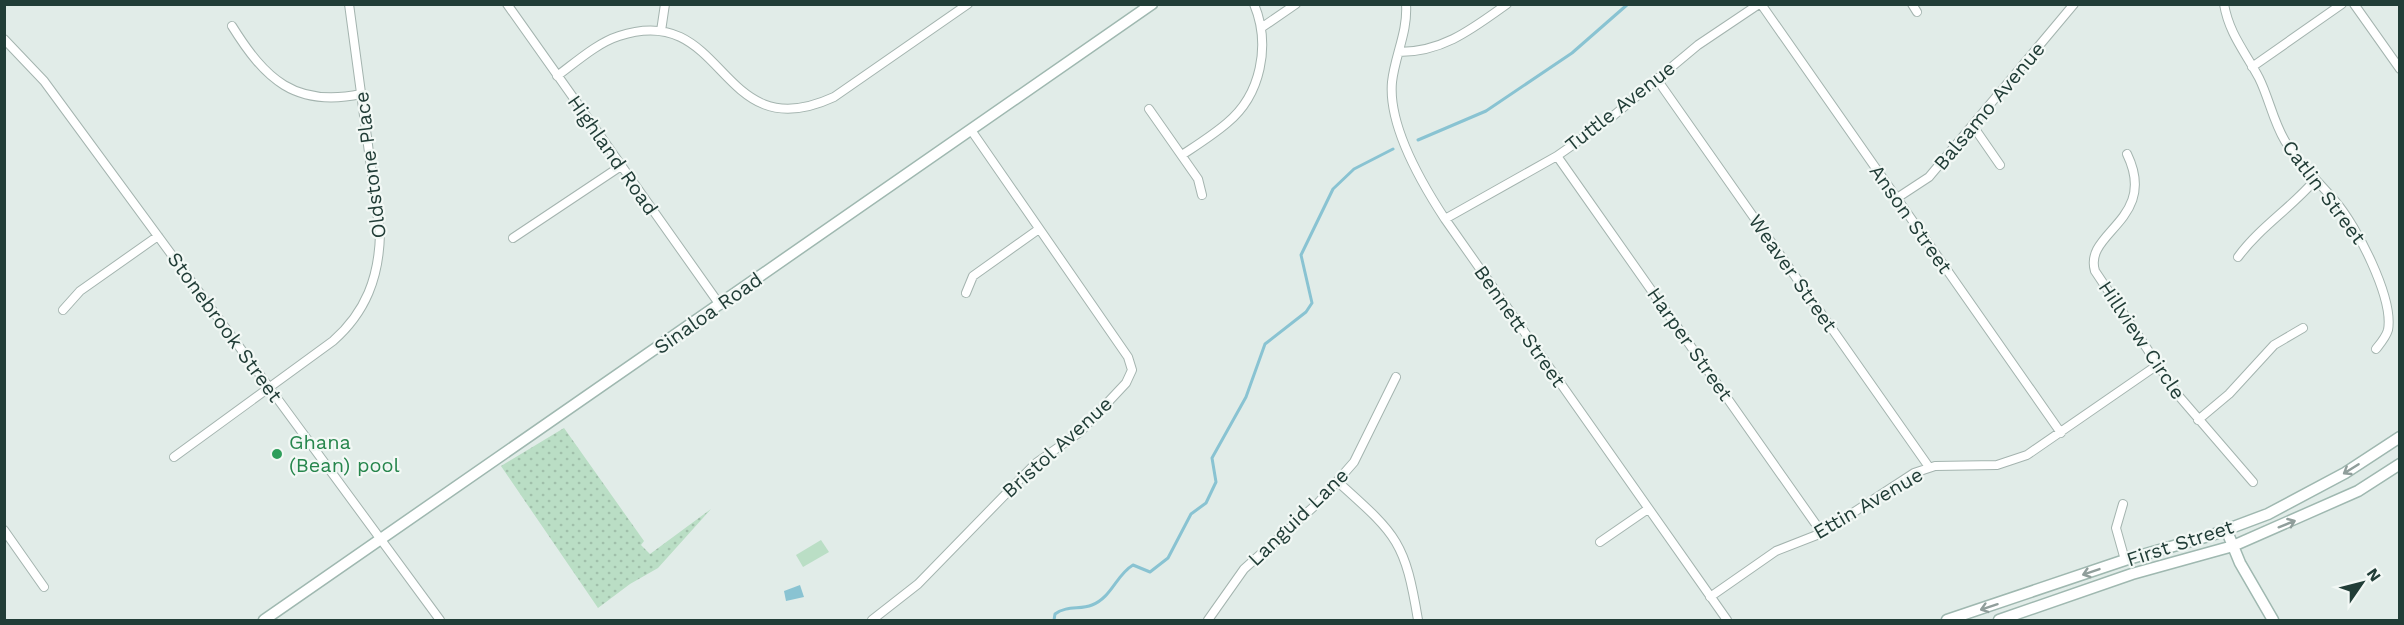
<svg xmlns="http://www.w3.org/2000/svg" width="2404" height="625" viewBox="0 0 2404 625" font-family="'Work Sans',sans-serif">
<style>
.green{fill:url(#green-dots)}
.pitch{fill:#badec5}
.water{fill:#89c3d2}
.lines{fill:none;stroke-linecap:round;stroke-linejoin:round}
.stream{stroke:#89c3d2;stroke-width:3}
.street-casing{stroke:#a4b4af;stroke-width:10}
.secondary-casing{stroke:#9fb8b0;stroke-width:13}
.street{stroke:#fff;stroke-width:8}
.secondary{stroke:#fff;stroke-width:10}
.oneway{stroke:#909e9b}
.leisure-dot{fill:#2e9e5b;stroke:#f2f8f5;stroke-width:2}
.labels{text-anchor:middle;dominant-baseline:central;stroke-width:4.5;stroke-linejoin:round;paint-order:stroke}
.street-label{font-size:20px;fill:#213d37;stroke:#f2f8f5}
.leisure-label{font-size:20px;fill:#27864d;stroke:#f2f8f5;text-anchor:start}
</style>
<defs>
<pattern id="green-dots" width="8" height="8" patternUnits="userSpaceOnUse" patternTransform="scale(1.5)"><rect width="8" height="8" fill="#badec5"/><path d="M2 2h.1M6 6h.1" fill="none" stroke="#a0bfaa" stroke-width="1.8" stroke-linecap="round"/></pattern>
</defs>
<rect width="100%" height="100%" fill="#e1ece8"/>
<path class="green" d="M564 428 644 541 641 545 650 554 711 509 658 568 630 584 598 608 501 466Z"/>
<path class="pitch" d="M821 540 829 552 803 567 796 555Z"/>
<path class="water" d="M800 585 804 597 786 601 784 591Z"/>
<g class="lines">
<path class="stream" d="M1418 140 1486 111 1572 53 1628 4
M1054 620 1055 614C1067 605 1080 610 1092 605 1112 597 1116 575 1133 565L1150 572 1168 558 1191 514 1206 503 1216 482 1212 458 1246 397 1265 344 1306 312 1312 303 1301 255 1333 189 1354 169 1393 149"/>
<defs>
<path id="street" d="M507 4 720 305
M1406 4C1408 32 1395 55 1392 82 1388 125 1422 184 1445 219L1727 620
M1761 4 2061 433
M1912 4 1917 12
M2224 4C2229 34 2246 53 2259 78 2269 98 2273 121 2285 141 2299 164 2318 181 2335 201 2356 225 2394 298 2388 330 2386 337 2380 344 2376 349
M2354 4 2400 69
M232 26C265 79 295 108 361 94
M1261 28 1296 4
M661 31 665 4
M4 39 44 81 440 620
M1399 52C1443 52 1472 29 1507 4
M2252 67 2342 4
M557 76C576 62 597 43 619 36 728 0 717 151 834 97L968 4
M1656 78 1929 467
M1149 109 1198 179 1202 195
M1973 126 2000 165
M2127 154C2159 220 2083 232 2095 271L2178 395 2253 482
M1182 155C1197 145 1213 135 1227 123 1261 95 1271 45 1254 4
M1557 156 1822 533
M1897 198 1929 177 2074 4
M1445 219 1557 156 1607 121 1698 45 1759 4
M513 238 621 166
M2238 257C2260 227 2291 208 2315 180
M966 293 973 276 1039 229
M63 310 80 291 158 236
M2198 420 2229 394 2274 345 2303 328
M174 457 333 341C366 312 379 277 380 234L349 4
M1338 482C1397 535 1405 541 1418 620
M2123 504 2116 528 2125 560
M4 530 44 587
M1600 542 1648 509
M1710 597 1776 551 1822 533 1914 473 1935 466 1997 465 2027 455 2156 366
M872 620 918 584 1036 463 1080 432 1126 383 1132 370 1128 357 971 130
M1208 620 1244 569 1319 502 1354 462 1396 377"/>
<path id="secondary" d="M2226 529 2240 563 2273 620
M264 620 1152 4
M1947 620 2125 560 2212 535 2268 514 2345 473 2400 437
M1999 620 2132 574 2233 546 2358 491 2400 464"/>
</defs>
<use href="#street" class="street-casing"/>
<use href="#secondary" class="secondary-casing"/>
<use href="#street" class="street"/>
<use href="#secondary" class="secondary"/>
</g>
<defs><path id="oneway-shaft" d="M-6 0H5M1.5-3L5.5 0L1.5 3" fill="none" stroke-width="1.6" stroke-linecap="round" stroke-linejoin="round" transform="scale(1.5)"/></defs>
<g class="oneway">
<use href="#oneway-shaft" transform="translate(2351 469) rotate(148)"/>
<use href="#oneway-shaft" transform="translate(2287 524) rotate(-22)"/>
<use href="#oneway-shaft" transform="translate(2091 572) rotate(161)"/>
<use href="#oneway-shaft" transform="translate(1989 607) rotate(162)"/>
</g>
<circle class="leisure-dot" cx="277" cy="454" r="6"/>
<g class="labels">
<g class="street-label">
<text transform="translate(1620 106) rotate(-38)">Tuttle Avenue</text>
<text transform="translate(1989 106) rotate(-50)">Balsamo Avenue</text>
<text transform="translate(613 155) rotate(55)">Highland Road</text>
<text transform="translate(370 165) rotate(-97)">Oldstone Place</text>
<text transform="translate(2324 192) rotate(53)">Catlin Street</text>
<text transform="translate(1911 219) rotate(55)">Anson Street</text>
<text transform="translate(1793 273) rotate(55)">Weaver Street</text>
<text transform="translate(708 313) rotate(-35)">Sinaloa Road</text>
<text transform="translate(1520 326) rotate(55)">Bennett Street</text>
<text transform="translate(225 327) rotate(54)">Stonebrook Street</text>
<text transform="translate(2142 340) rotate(56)">Hillview Circle</text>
<text transform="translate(1690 344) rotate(55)">Harper Street</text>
<text transform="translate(1057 447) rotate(-42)">Bristol Avenue</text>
<text transform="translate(1868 503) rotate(-30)">Ettin Avenue</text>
<text transform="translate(1298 517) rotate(-44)">Languid Lane</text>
<text transform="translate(2180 543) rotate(-18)">First Street</text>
</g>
<g class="leisure-label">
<text x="289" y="442">Ghana<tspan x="289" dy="23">(Bean) pool</tspan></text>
</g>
</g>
<rect width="2404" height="625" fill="none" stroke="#213d37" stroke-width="12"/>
<g transform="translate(2362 583) rotate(55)" stroke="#f2f8f5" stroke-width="4.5" paint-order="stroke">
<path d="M0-4.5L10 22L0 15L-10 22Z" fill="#213d37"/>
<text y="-9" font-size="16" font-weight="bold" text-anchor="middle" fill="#213d37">N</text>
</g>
</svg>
